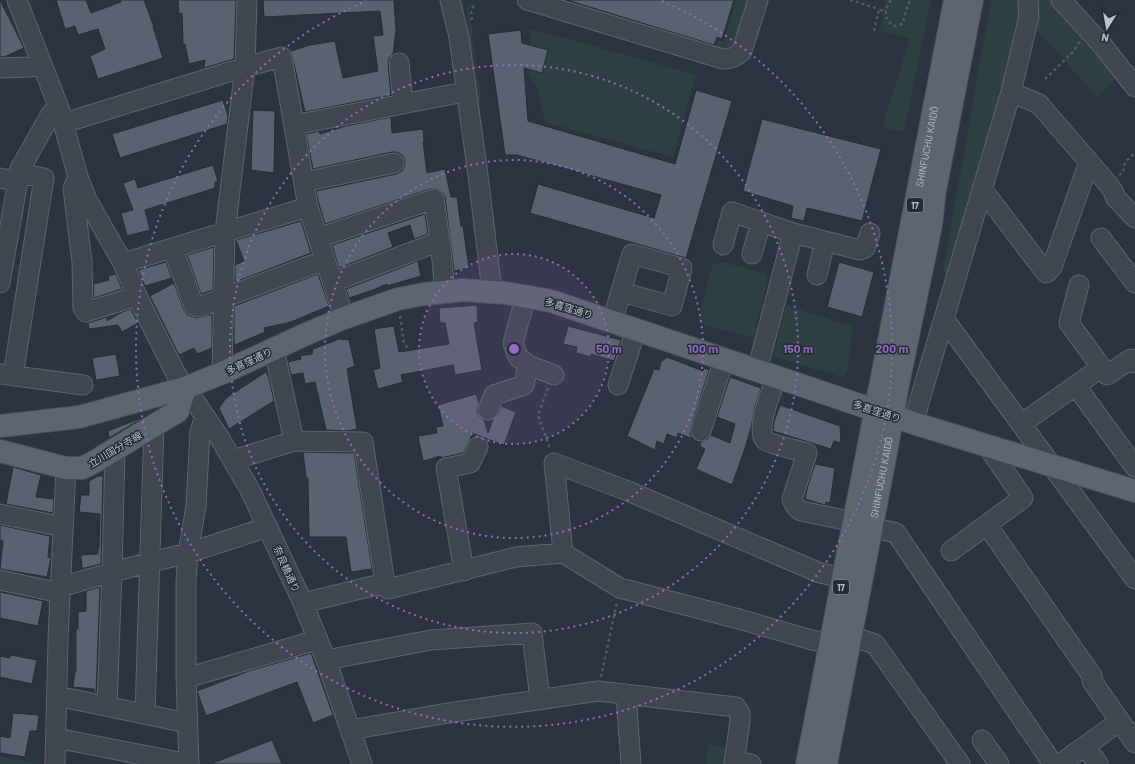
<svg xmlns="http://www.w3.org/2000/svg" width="1135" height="764" viewBox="0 0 1135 764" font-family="Barlow,'Noto Sans JP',sans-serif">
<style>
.green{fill:#2e4142}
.building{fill:#596270;stroke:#252d38}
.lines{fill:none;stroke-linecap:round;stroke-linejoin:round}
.minor-casing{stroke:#5d646e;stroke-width:21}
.major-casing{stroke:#484f5a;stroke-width:24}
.path{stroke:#4d5e60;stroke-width:2.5;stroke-dasharray:3 3;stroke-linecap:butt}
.minor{stroke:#3f4650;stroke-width:19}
.major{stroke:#5d6570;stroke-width:22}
.ring{fill:none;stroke:#9568c3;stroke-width:2;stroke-dasharray:2 4}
.labels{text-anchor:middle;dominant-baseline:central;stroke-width:3;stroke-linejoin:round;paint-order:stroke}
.shield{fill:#232b36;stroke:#8e949e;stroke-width:1}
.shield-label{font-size:9px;font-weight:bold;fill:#bcc1ca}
.street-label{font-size:10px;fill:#bcc1ca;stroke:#232b36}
.centre{fill:#9568c3;stroke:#232b36;stroke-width:2}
.ring-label{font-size:12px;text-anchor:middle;font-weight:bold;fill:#9568c3;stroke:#232b36;stroke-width:3;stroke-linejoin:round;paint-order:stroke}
</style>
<rect width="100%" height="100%" fill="#2b3440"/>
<path class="green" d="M736 0H747L735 41C730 49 725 50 715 51L719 40 724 41Z
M886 0H931L904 132 882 127 910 39 880 30Z
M991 0H1020L1023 12 950 276 943 271Z
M1037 0H1050L1118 75 1097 97 1037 30 1040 11Z
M470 3 469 9 481 101H478L466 8Z
M530 30 551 34 696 75 673 157 545 122 536 84 529 76Z
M718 263H726L766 274 767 283 753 338 700 324 698 319 712 266Z
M786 305 853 327 847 371 842 377 774 356Z
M708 744 733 750 732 764H706Z
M0 756 39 764H0Z"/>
<path class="building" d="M0 0 24 48 4 57H0Z
M56 0H86L91 13 121 2 120 0H144L154 27H153L163 58 98 79 90 56 105 49 98 29 78 35 75 26 65 29Z
M178 0H236L234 59 204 68 205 60 189 64 185 44H183L182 13 179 14Z
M263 0H394L396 31 393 54 389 58 388 64 391 95 305 112 291 51 310 45 335 41 343 78 378 71 373 36 383 35 380 11 264 17Z
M570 0H734L722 39 717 37 714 45 570 1Z
M521 30 522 43 548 50 542 73 524 68 528 121 675 164 696 90 732 101 686 258 530 213 538 184 654 218 661 195 517 155H505L488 34Z
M223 100 228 116 227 124 120 158 112 134Z
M253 110 275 111 274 173 251 170Z
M391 117 392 133 423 129 424 142H423L427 173 445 169 451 197H457L461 226H463L469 268 454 271 445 197 442 192 437 189H430L325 224 319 204 316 191 396 174 402 171 404 167 405 161 402 155 397 152H392L313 169 306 134 319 131 320 134 346 126Z
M762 119 881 149 862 221 807 208 804 221 791 218 793 206 743 191Z
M213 165 218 181 215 182V188L145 210 150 230 127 236 121 213 133 210 123 183 135 179 138 188Z
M425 214 428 234 414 239 410 225 388 233 393 247 339 268 332 245Z
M301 221 311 253 235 282V265L244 261 236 240Z
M214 247 213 290 201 294 187 255Z
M418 261 421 276 387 286V284L373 290 349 298 346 289Z
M166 262 172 278 145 286 138 270Z
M839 262 874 272 862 317 827 307Z
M116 274 122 289 94 298 93 284 109 280 108 276Z
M318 274 329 306 291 322 264 328 265 332 235 345 234 342V306Z
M174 283 184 310 187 315 197 318 212 314V348L197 354 194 348 179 355 150 296Z
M477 305 478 322 474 323 482 370 455 375 453 365 401 375 403 382 378 389 373 370 380 368 374 329 394 326 399 352 449 344 445 323H440L439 308Z
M131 309 138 323 122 332 118 325 89 329 88 323 107 317V321L122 312Z
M568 326 621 340 614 361 591 354V357L576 353 577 347 563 344Z
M339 339 349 340 355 366 347 369 357 429 347 431 326 430 315 382 305 384 303 373 291 375 288 362 301 359 300 356 312 354 313 349Z
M116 354 120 376 96 380 92 358Z
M667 357 703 371 704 368 709 370 691 428 690 434 693 439 678 433 677 438 667 434 664 444 657 441 655 450 627 436 654 369 659 370 661 362Z
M266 372 269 378 274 401 229 429 219 408 226 398Z
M730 377 761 388 755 407 751 428 745 448 732 485 696 469 705 449 700 446 701 442 708 439 711 435 730 443 735 424 717 417Z
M476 394 479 403 477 412 480 417 484 420 488 433 493 419 498 414 501 406 516 412 504 445 472 433 470 440 463 453 441 458V456L423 461 418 436 437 433 436 427 443 426 438 405Z
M780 405 840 426 841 443 834 441 831 449 773 431 774 422Z
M146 416 109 438 108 431Z
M303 452 354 453 372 569 351 572 346 537H309L308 478H306Z
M815 464 835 468 830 503 826 502 825 505 805 499 807 489Z
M13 467 41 475 36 497 54 499 53 513 6 504Z
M98 476H103L101 564 85 568H82L81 555 98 554V548H99L100 514 79 512 81 495H89V481Z
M0 525 50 536 48 557 51 558 47 577 0 569 3 541 0 540Z
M100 587 96 693H94V689L73 687 75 671H76V629H78V612L86 611V591Z
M0 592 43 601 38 626 0 618Z
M311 653 333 715 313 723 297 682 206 716 197 691 249 671Z
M11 655 37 660 32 684 0 677V656L10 658Z
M13 713 39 715 37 731H30L25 757 0 753V736L10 738Z
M272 740 282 764H213V763Z"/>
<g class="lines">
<defs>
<path id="minor" d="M17 0 59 108 78 177 87 200 123 263 137 296 176 374 219 437 249 488 303 603 326 660 362 764
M450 0 459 37 478 175 492 291
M527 0 723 59C731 59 736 57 742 51L758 0
M1061 0 1103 46 1135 87
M399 63 403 103
M0 68 29 67 42 65
M1011 92 1039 104 1108 184 1113 191 1116 198 1135 218
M64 123 245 67 282 57 308 207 344 318
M294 125 454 94
M0 178 18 181
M77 179 73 189 82 262 83 308 86 312 137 296
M304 182 394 163
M982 189 1046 273 1052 267 1089 162
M793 233 860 250 865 248 870 233
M318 238 434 199 440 241
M1101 238 1135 283
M723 245 732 212 793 233 757 371
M173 249 194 306 199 307 325 260
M752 254 761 222
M123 263 308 207
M817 275 825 241
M333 282 440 241 445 291
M0 283 20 169 51 114 59 108
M1079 285 1069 323 1107 375 1131 359 1135 363
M944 319 1135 579
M612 322 632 254 682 268 672 306 622 292
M274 349 294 441 363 442 385 583
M528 365 554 375
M222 373 225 232 245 67 247 0
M0 374 83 385
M13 376 44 178 20 173
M777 377C772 389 755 430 765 440 771 445 798 450 807 453L792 499C794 505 796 508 801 511L854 522
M618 385 636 330
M1076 386 1135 467
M488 410 494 395 524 385 528 365 518 357 513 343 526 296
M913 423 1011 92 1029 16 1028 0
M1021 424 1102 367
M701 431 724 359
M233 460 294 441
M0 514 63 527
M987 525 1092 676V681L1135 743
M872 527 896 533 1053 764
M951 551 1023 498 988 447
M563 553 554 463 628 491 820 573 843 578
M464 571 446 468 470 463 478 447
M0 580 60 593
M61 587 112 572 188 553 268 527
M303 603 385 583 388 589 516 557 563 553 620 588 739 619 808 639 830 644
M851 636 875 644 960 764
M326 660 431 640 532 633 540 700
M186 678 317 640
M626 694 631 764
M57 696 187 723
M107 706 112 572 115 450
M145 714 154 425
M350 730 442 714 598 691 736 707 740 713V720L734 764
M56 738 189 764
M982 740 999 764
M1085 746 1098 764
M735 761 751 764
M55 764 58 639 66 468
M189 764 186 678V582L188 553 196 506 200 431 205 417
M1060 764 1120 721"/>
<g id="major">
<path d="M0 426 79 417 185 388 222 373 304 335 344 318 398 299 424 294 463 290 506 293 551 301 913 423 1135 491"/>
<path d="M0 451 66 468H82L94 462 178 411 185 388"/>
<path id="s1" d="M807 764 955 0"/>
<path id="s2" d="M826 764 887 447 898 384 931 225 935 190 972 0"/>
</g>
</defs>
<use href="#minor" class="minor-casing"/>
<use href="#major" class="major-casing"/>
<path class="path" d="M850 0 879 9
M891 0C884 9 883 20 894 26L902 24C906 16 905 8 911 0
M472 20 471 11 474 5
M874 31 879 9 886 12
M1045 79 1073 52 1080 41
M1119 175 1123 173 1125 162 1135 153
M400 316 404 343 409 350
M548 388 538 415 550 449
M601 677 617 602"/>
<use href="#minor" class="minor"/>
<use href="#major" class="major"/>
</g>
<circle cx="514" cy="349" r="95" fill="#9568c3" fill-opacity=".12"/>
<g class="ring">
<circle cx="514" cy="349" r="95"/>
<circle cx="514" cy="349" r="189"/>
<circle cx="514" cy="349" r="284"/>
<path d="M662 1A378 378 0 1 1 366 1"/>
</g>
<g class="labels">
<g class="shield">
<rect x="907" y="198" width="16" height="14" rx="3"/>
<rect x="833" y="580" width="16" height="14" rx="3"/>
</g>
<g class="shield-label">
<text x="915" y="205">17</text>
<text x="841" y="587">17</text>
</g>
<g class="street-label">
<text stroke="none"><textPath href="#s1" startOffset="629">SHINFUCHU KAIDŌ</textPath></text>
<text transform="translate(569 308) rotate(17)">多喜窪通り</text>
<text transform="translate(249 361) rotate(-25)">多喜窪通り</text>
<text transform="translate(877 411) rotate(18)">多喜窪通り</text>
<text transform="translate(115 449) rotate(-31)">立川国分寺線</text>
<text stroke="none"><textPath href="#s2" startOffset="292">SHINFUCHU KAIDŌ</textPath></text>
<text transform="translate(287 569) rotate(66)">奈良橋通り</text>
</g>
</g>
<circle cx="514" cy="349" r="6" class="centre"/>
<g class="ring-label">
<text x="609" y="353">50 m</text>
<text x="703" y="353">100 m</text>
<text x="798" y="353">150 m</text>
<text x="892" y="353">200 m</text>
</g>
<g transform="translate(1107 28) rotate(191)" stroke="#232b36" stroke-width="3" paint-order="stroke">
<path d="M0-3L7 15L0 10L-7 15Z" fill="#bcc1ca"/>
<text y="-6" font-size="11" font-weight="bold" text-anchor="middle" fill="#bcc1ca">N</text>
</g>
</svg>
